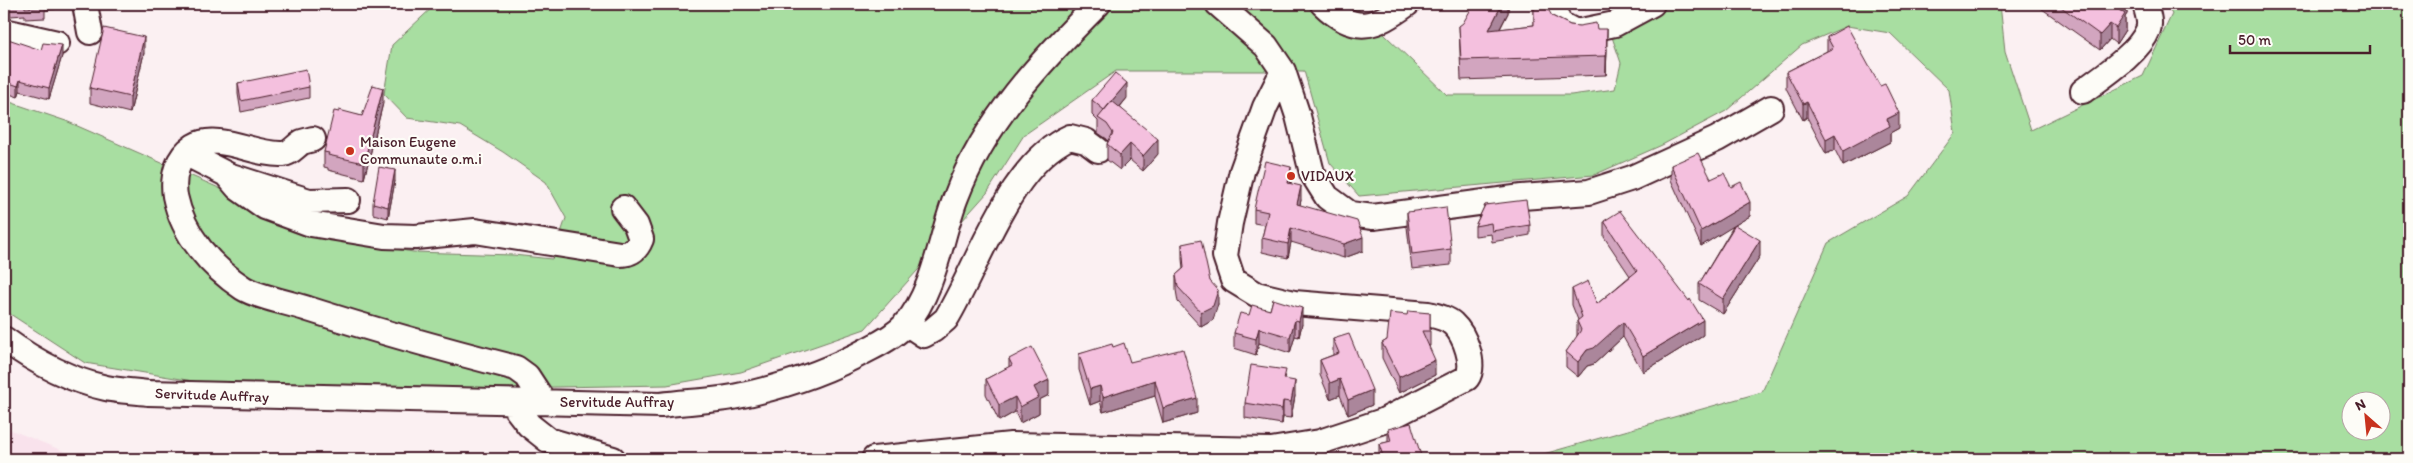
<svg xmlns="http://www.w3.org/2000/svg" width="2413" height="463" viewBox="0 0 2413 463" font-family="Itim,sans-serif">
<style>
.built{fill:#f9e2ec}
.green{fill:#a8dea1;stroke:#797e66;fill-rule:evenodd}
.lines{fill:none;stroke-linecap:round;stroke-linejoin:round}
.minor-casing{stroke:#4a1f2b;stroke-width:28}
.minor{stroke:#fdfcf7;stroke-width:24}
.wall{fill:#d2a5bf;stroke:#4a1f2b}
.shaded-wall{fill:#ab869b;stroke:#4a1f2b}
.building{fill:#f4c0de;stroke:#4a1f2b}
.poi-dot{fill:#c8321e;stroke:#fdfcf7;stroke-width:2}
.labels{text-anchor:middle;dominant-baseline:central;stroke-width:4.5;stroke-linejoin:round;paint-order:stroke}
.poi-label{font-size:15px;fill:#4a1f2b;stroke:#fdfcf7;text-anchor:start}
.street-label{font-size:15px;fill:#4a1f2b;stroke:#fdfcf7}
</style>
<rect width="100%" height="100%" fill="#fbf0f2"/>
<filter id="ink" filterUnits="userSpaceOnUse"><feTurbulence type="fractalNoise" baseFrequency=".02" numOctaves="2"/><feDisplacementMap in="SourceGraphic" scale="10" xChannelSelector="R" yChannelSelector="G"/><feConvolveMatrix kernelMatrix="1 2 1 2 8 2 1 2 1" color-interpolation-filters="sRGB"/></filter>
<g filter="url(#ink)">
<path class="built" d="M4 427 83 459H99H4Z"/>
<path class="green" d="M436 4H1353L1447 95H1571L1615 89 1621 63 1612 37 1668 4H2000L2005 51 2031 130 2143 76 2172 14 2164 4H2409V459H1526L1762 392 1828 243 1908 196 1955 133 1949 90 1890 33 1847 26 1802 45 1726 111 1662 145 1594 175 1359 196 1330 163 1304 71H1116L1024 135 987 193 865 329 741 372 667 385 500 388 199 382 85 363 4 310V100L66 121 219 188 306 234 413 252 513 255 552 259 566 218 546 182 503 152 460 126 407 118 384 94 392 45ZM2350 400H2380V430H2350Z"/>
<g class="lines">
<defs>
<path id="minor" d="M85 4 90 32
M1323 4C1355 35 1374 28 1407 4
M1552 4 1559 23 1576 32 1615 24 1652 4
M4 31 57 43
M1283 71 1298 116 1312 173 1327 197 1350 214 1373 217 1522 197 1589 192 1632 178 1717 139 1771 108
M2083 91C2103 76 2139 53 2148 30 2151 22 2147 12 2145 4
M313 139C310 140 305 141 302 142 295 146 292 153 283 154 256 156 218 132 194 146 177 157 172 177 175 196 183 235 211 267 243 288 257 297 291 303 308 309 377 331 446 350 516 368L527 376 544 402
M187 154 228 175 309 201 348 200
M226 174 238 188 265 207 311 224 384 236 416 237 475 231 620 254C632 254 637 249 641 239L636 225 623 208
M906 323 924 335 933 330 946 319C979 265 1009 164 1070 137L1086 141 1098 150
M4 339C34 361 69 380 106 388 119 391 134 391 148 393L661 405C685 402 710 401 733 397 780 388 827 372 869 349 881 343 896 335 906 324 935 290 940 238 956 197 985 120 1041 61 1098 4
M511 402 529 425 548 440 613 459
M874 459 1011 445 1271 450 1320 442 1383 421 1467 378C1476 365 1465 335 1453 324 1447 318 1436 316 1428 314L1294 303 1256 294 1233 280 1225 256 1230 223 1242 171 1265 107 1283 71 1266 46 1218 4"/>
</defs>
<use href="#minor" class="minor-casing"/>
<use href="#minor" class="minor"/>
</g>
<path class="wall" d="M10 4H55V9L45 10V18L25 19V15L10 16Z
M1508 4V13L1500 29 1534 25V4L1552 16 1570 25 1597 29 1607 49 1606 75 1461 80 1459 26Z
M2038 4H2127V14L2125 17V30L2116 44 2110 39 2100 50 2038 6Z
M1827 37 1899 128 1890 133V142L1843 166 1835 150 1826 154 1807 117 1803 120 1786 88V72L1827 51Z
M4 41 62 56 49 99 20 91 18 97 4 92Z
M144 53 130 113 90 103V88Z
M238 83 309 87V98L241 112 238 94Z
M1127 98 1120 107 1158 154 1143 171 1130 160 1120 170 1107 160V144L1108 142 1107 139 1098 133V121L1092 115V100Z
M383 103 364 179 328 170V168L324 167V152L339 112 362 116Z
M1671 165 1711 179 1731 187 1750 216 1735 225 1760 256 1723 314 1699 300V284L1734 225 1701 246 1671 180Z
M395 181 388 218 373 214V203Z
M1291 181V184L1301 200 1300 205 1363 251 1344 258 1291 242 1288 258 1262 252V238L1265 225 1254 223V209Z
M1485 205 1530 225V235L1492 242 1491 234 1475 236V226Z
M1407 212 1451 249V265L1412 269 1407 227Z
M1604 221 1703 335 1643 372 1623 337 1594 364 1587 366 1578 377 1566 367V352L1577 337V321L1578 320 1572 305V289L1597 304 1630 276 1604 237Z
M1182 244 1210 281 1218 304 1213 320 1201 327 1178 302 1176 290V275L1183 269 1182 259Z
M1273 299 1302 324 1299 337 1295 336 1290 353 1259 343 1256 355 1234 348V333L1249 315 1270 310Z
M1430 313V346H1429L1435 375 1399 393 1382 358V343L1387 340 1407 315Z
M1333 339 1372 405 1348 415 1340 395 1330 399 1320 375V360L1333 355Z
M1113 347 1130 362 1197 413 1163 423 1155 396 1103 412 1100 401 1090 405 1079 370V354Z
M1009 359 1049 395 1039 400V413L1020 423 1015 412 999 421 986 394V379L1009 367Z
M1286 379 1295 396 1291 418 1283 417 1282 424 1245 418V403Z
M1388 429 1422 459H1379V444L1388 442Z"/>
<path class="shaded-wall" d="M1502 4H1508V13L1489 49V30Z
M2124 4H2127V14L2125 17V30L2116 44V28L2119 10Z
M2110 24V39L2100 50V35Z
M1607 29V49L1606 75V56Z
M144 37V53L130 113V97Z
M62 45V56L49 99V88Z
M20 80V91L18 97V86Z
M1127 83V98L1106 123 1104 110Z
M383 88V103L364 179V163Z
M1807 102V117L1803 120V104Z
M1899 113V128L1890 133V142L1843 166V151L1887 119Z
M1835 134V150L1826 154V139Z
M1158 139V154L1143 171V156Z
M1130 144V160L1120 170V155Z
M1291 167V181L1288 197V183Z
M395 170V181L388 218V207Z
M1301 186V200L1297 218V204Z
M1750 202V216L1701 246V231Z
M1291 228V242L1288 258V244Z
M1363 237V251L1344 258V244Z
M1760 240V256L1723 314V299Z
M1218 290V304L1213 320 1201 327V312Z
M1302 308V324L1299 337V321Z
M1295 320V336L1290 353V337Z
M1703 320V335L1643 372V356Z
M1623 322V337L1594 364 1587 366 1578 377V362L1587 350Z
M1259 328V343L1256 355V339Z
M1435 360V375L1399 393V377Z
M1340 379V395L1330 399V383Z
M1049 380V395L1039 400V413L1020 423V407L1034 387Z
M1155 380V396L1103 412V397Z
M1295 381V396L1291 418V402Z
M1100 386V401L1090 405V389Z
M1372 390V405L1348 415V400Z
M1015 397V412L999 421V405Z
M1197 398V413L1163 423V408Z
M1283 401V417L1282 424V409Z"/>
<path class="building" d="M10 4H45V7L25 8V4L10 5Z
M1474 4H1502L1489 30 1534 25V4H1545L1552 16 1570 25 1579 26 1596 23 1597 29H1607L1606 56 1461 60 1459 26 1463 23Z
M2057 4H2124L2119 10 2125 14 2116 28 2110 24 2100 35Z
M1847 26 1880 86 1885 84 1899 113 1887 119 1890 126 1843 151 1835 134 1826 139 1807 102 1803 104 1786 72 1833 48 1827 37Z
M104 28 144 37 130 97 90 88Z
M5 38 41 50 43 43 62 45 49 88 20 80 18 86 4 81V41Z
M306 69 309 87 241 101 238 83Z
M1115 73 1127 83 1104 110 1092 100Z
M373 85 383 88 364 163 328 155 329 153 324 152 334 111 339 112V110L362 116Z
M1112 101 1158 139 1143 156 1130 144 1120 155 1107 144 1113 133 1107 124 1098 118Z
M1698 153 1711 179 1724 173 1731 187 1741 182 1750 202 1701 231 1671 165Z
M1265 161 1291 167 1288 183 1301 186 1297 204 1357 221 1363 237 1344 244 1291 228 1288 244 1262 238 1268 212 1254 209Z
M379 167 395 170 388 207 373 203Z
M1526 200 1530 225 1492 231 1491 223 1475 226 1485 205Z
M1446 207 1451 249 1412 254 1407 212Z
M1620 211 1689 301 1690 299 1703 320 1643 356 1623 322 1594 348 1587 350 1578 362 1566 352 1581 330 1577 321 1582 317 1572 289 1588 281 1597 304 1637 271 1604 221Z
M1735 225 1760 240 1723 299 1699 284Z
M1201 240 1210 281 1218 290 1213 306 1201 312 1178 287 1176 275 1184 268 1182 244Z
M1273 299 1302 308 1299 321 1295 320 1290 337 1259 328 1256 339 1234 333 1240 313 1249 315 1252 305 1270 310Z
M1408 311 1430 313V331H1422L1435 360 1399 377 1382 343 1387 340 1390 313 1407 315Z
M1349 334 1372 390 1348 400 1340 379 1330 383 1320 360 1339 353 1333 339Z
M1124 343 1130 362 1183 349 1197 398 1163 408 1155 380 1103 397 1100 386 1090 389 1079 354 1112 344 1113 347Z
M1032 347 1049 380 1034 387 1039 397 1020 407 1015 397 999 405 986 379 1012 365 1009 359Z
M1251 365 1286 370 1284 379 1295 381 1291 402 1283 401 1282 409 1245 403Z
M1411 423 1422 459H1384L1379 444 1391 441 1388 429Z
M1329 455 1330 459H1303Z
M4 457 15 459H4Z"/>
</g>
<g class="poi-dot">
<circle cx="350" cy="151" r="5"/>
<circle cx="1291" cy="176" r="5"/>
</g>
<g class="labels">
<g class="poi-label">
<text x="360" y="142">Maison Eugene<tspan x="360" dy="17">Communaute o.m.i</tspan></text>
<text x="1301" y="176">VIDAUX</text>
</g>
<g class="street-label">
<text transform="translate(212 395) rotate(2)">Servitude Auffray</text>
<text x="617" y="402">Servitude Auffray</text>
</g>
</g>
<rect width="2413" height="463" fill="none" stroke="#fdfcf7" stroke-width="20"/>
<rect x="10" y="10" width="2393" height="443" fill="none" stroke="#4a1f2b" stroke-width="2" filter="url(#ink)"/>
<g transform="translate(2366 416) rotate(333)"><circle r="24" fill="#fdfcf7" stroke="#b5a4a5"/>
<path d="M0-4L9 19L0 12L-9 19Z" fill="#c8321e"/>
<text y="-8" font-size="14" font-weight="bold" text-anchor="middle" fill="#4a1f2b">N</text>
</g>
<path d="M2230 45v8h140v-8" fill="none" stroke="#4a1f2b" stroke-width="2.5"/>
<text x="2238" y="45" font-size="15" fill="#4a1f2b" stroke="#fdfcf7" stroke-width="4" paint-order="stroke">50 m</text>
</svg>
